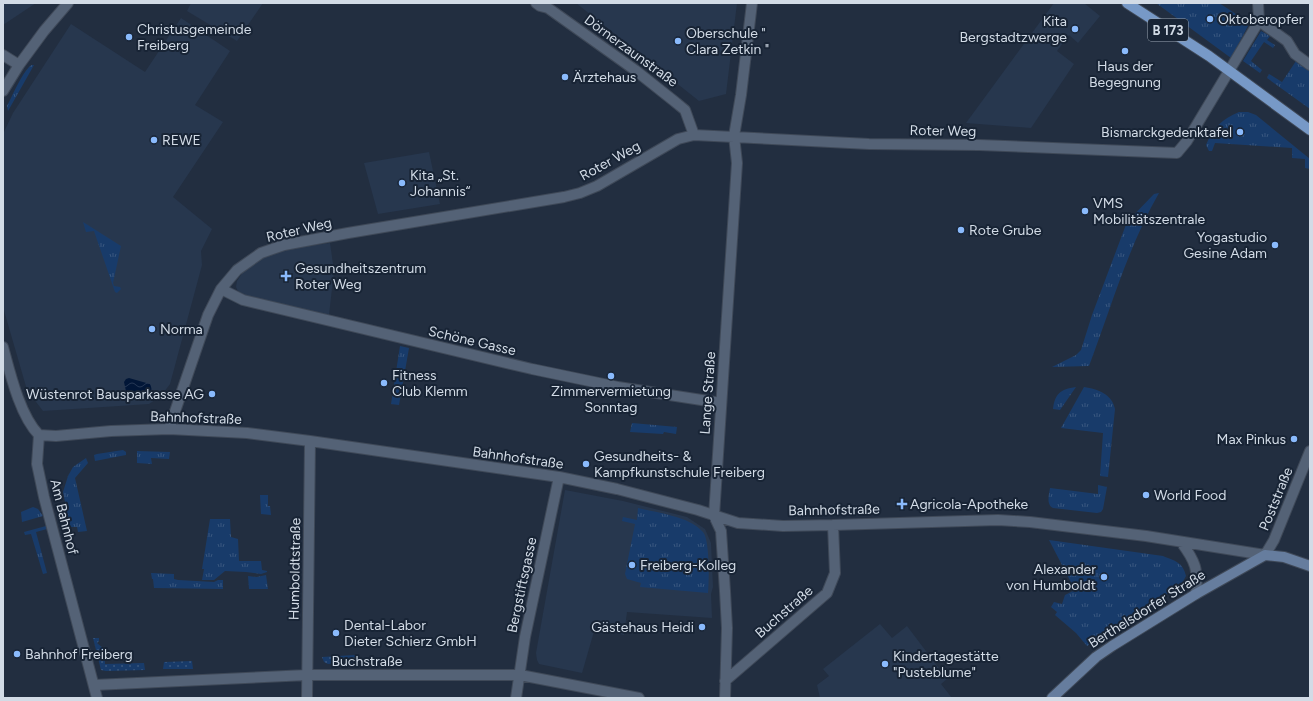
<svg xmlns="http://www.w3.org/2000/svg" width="1313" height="701" viewBox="0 0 1313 701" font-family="Figtree,sans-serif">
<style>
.built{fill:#27374e}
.grass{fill:url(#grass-tufts)}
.garden{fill:url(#garden-dots)}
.water{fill:url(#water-waves)}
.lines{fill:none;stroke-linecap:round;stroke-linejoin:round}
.street-casing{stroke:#3f4958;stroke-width:12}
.secondary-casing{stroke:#3f4958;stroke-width:12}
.primary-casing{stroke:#3f4958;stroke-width:12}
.street{stroke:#546276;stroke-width:10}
.secondary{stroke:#667d9e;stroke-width:10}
.primary{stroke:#7799c7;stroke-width:10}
.poi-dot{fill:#8abafc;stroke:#182435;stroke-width:1.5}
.labels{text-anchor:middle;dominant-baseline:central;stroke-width:4;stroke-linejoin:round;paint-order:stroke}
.shield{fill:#182435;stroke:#9aa4b1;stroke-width:1}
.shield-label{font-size:13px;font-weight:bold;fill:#d2dbe6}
.poi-label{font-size:14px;fill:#d2dbe6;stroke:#182435;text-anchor:start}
.street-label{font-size:14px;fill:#d2dbe6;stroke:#182435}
</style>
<defs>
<pattern id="grass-tufts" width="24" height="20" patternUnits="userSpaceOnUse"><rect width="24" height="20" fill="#183b6a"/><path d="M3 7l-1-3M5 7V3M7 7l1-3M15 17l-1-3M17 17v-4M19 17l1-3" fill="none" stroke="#39577f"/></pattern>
<pattern id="garden-dots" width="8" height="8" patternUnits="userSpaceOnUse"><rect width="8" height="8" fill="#183b6a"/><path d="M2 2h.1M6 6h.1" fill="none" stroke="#39577f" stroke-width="1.8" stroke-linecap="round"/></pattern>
<pattern id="water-waves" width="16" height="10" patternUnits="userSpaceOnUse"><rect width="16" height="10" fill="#011637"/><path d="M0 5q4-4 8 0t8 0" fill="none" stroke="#253754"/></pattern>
</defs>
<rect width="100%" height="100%" fill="#222e40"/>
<path class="built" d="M3 3H36L3 25Z
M191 3H263L237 41 187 11Z
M576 3H737L726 94 699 101Z
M1054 3H1084L1100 16 1078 43 1069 35 1057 51 1074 64 1031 128 966 123Z
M181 18 230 51 195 105 223 122 173 197 212 229 201 251 202 265 170 384 161 396 149 404 43 411 27 390 3 307V134L13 113 71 24 145 72Z
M429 152 440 204 378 214 364 163Z
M330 243 334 271 329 315 245 297 239 293 236 287 237 281 243 272 252 264 263 258 278 252 293 248Z
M565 490 623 501 687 517 705 529 711 543 713 587 711 594 712 618 627 612 624 635 595 628 582 673 539 664 537 660 536 653Z
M880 624 892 638 907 626 947 679 941 684 952 698H820L817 685 829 676 823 669Z"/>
<path class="grass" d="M1156 3H1219L1236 14 1248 26 1231 58Z
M1261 31 1270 36 1267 40 1275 45 1273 48 1264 42 1251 61 1262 70 1260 73 1243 61Z
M1296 61 1310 71V109L1267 78 1269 74 1282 82Z
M32 65H34L8 111 7 106C12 97 24 68 32 65Z
M1239 112H1248L1256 115 1310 159V169L1305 168V159L1292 158V148L1215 143 1212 151H1209L1206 145C1213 128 1222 119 1239 112Z
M1159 193C1128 247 1111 308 1089 366L1052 367 1076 355 1081 350 1092 315 1127 222 1154 194Z
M83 222 121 246 113 283 114 286 120 287 121 289 117 293 115 292 94 231 86 232Z
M400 346 409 348 399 405 391 404Z
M1076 387 1060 410 1053 409C1055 394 1060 389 1076 387Z
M1084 387C1098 389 1112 394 1115 409L1108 477 1100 476 1103 433 1061 428Z
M632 423 677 427 676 434 664 432 663 434 630 432Z
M123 450 126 452V455L95 461 94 455 97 454Z
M137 451 170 452 169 459 151 458 152 464 137 463Z
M86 458 88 463 75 478 87 531 78 532 77 527H70L63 492 68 476 73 467Z
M1098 485 1107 487 1103 509 1101 512 1097 513 1053 508C1046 504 1049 495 1050 488L1098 494Z
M260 495H268V506H270L271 515 261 514Z
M33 507 38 509 43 516 22 522 21 512Z
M638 508C658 513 689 516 703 532 710 540 709 582 708 593L640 587 641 583 627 579 625 574 635 524 622 521 623 517 637 520Z
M210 519H230L231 537 238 539 239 561H261L262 570 267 571V572L261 574 246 572 225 571 214 580H202L204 569H202Z
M46 526 47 529 36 532 47 573 43 574 31 534 25 535 24 532Z
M1049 540 1163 556C1175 561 1183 562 1186 576L1181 585 1087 646 1076 633 1055 615 1057 612 1051 607 1054 602 1062 604 1065 595 1075 590Z
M151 573 174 574V579L178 580 214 582 218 580H223V589L154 588 153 579H152Z
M266 575 268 589H249L248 576 257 577Z"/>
<path class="garden" d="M93 638H99V641L97 643 104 649 105 664 144 663 145 670 106 671 101 670Z
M355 655V662L328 664 324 662 322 657Z
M192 661 193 669H163L164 662Z"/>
<path class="water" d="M129 378 150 384C153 390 151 394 147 398L127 396 124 382 126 379Z"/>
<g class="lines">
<defs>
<path id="street" d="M536 3 540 6 548 8 635 70 674 101 685 110 694 135
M1259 21 1287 41 1295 54 1310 65
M3 55 19 65
M3 91 19 65 44 31 68 3
M221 289 243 300 532 369 618 387 721 403
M3 347C10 373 20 416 39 435L37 464 44 497 97 698
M169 429 208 315 221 289 237 270 261 253 284 245 348 233 564 197 580 193 597 186 678 139 694 135 869 144 979 145 1177 153 1187 141 1259 21 1258 3
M39 435 56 436 111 431 169 429 247 433 310 441 559 477 617 489 698 510 738 523 783 526 833 525 998 520 1030 522 1146 536 1265 555 1274 540 1310 451
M1181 542C1196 562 1198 569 1196 594
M725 681 827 593 835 573 833 525
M94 685 307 675H520L639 698
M307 698 310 441
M516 698 525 637 559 477
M725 698 727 628 725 591 721 531 714 516 737 163 734 136 741 95 752 3"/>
<path id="secondary" d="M1052 698 1096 657 1112 646 1196 594 1265 555 1284 557 1310 566"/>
<path id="primary" d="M1127 3 1209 56 1310 130"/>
</defs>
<use href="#street" class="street-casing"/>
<use href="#secondary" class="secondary-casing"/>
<use href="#primary" class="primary-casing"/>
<use href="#street" class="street"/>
<use href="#secondary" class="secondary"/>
<use href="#primary" class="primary"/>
</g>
<g class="poi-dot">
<circle cx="1210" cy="19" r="4"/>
<circle cx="1075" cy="29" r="4"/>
<circle cx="129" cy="37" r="4"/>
<circle cx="678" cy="41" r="4"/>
<circle cx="1125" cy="51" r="4"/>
<circle cx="565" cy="77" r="4"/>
<circle cx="1240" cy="132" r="4"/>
<circle cx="154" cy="140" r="4"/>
<circle cx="402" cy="183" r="4"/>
<circle cx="1085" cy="211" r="4"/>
<circle cx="961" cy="230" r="4"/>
<circle cx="1275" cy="245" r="4"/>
<path d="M284 270h4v4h4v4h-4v4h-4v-4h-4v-4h4z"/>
<circle cx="152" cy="329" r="4"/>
<circle cx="611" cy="376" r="4"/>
<circle cx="384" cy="383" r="4"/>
<circle cx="212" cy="394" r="4"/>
<circle cx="1294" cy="439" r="4"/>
<circle cx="586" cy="464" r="4"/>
<circle cx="1146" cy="495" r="4"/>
<path d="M900 498h4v4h4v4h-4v4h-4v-4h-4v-4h4z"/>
<circle cx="632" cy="565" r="4"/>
<circle cx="1104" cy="577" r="4"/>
<circle cx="702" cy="627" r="4"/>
<circle cx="336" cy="633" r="4"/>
<circle cx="17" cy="654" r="4"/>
<circle cx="885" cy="664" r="4"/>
</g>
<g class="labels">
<rect class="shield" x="1148" y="19" width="40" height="22" rx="3"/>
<g class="shield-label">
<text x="1168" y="30">B 173</text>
</g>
<g class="poi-label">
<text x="1218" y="19">Oktoberopfer</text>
<text x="1067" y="21" text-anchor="end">Kita<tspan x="1067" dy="16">Bergstadtzwerge</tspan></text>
<text x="137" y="29">Christusgemeinde<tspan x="137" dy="16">Freiberg</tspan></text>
<text x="686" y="33">Oberschule "<tspan x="686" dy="16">Clara Zetkin "</tspan></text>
<text x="1125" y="66" text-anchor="middle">Haus der<tspan x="1125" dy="16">Begegnung</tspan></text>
<text x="573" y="77">Ärztehaus</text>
<text x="1232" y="132" text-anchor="end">Bismarckgedenktafel</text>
<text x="162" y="140">REWE</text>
<text x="410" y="175">Kita „St.<tspan x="410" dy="16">Johannis“</tspan></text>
<text x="1093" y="203">VMS<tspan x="1093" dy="16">Mobilitätszentrale</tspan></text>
<text x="969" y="230">Rote Grube</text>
<text x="1267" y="237" text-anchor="end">Yogastudio<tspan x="1267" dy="16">Gesine Adam</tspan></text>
<text x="295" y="268">Gesundheitszentrum<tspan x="295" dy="16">Roter Weg</tspan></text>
<text x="160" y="329">Norma</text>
<text x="392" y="375">Fitness<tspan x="392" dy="16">Club Klemm</tspan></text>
<text x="611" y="391" text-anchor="middle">Zimmervermietung<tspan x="611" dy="16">Sonntag</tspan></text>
<text x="204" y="394" text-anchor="end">Wüstenrot Bausparkasse AG</text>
<text x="1286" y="439" text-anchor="end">Max Pinkus</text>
<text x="594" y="456">Gesundheits- &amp;<tspan x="594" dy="16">Kampfkunstschule Freiberg</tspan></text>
<text x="1154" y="495">World Food</text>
<text x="910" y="504">Agricola-Apotheke</text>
<text x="640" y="565">Freiberg-Kolleg</text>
<text x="1096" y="569" text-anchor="end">Alexander<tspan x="1096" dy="16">von Humboldt</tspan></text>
<text x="344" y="625">Dental-Labor<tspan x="344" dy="16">Dieter Schierz GmbH</tspan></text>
<text x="694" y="627" text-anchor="end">Gästehaus Heidi</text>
<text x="25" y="654">Bahnhof Freiberg</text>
<text x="893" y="656">Kindertagestätte<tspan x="893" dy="16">"Pusteblume"</tspan></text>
</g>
<g class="street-label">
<text transform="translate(631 51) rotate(36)">Dörnerzaunstraße</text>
<text transform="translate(943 131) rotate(1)">Roter Weg</text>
<text transform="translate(610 161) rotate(-29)">Roter Weg</text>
<text transform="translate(299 230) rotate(-13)">Roter Weg</text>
<text transform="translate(472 341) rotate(13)">Schöne Gasse</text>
<text transform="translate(708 393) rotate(-86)">Lange Straße</text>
<text transform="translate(196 418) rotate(2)">Bahnhofstraße</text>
<text transform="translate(518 458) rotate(8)">Bahnhofstraße</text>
<text transform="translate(1276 499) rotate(-68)">Poststraße</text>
<text transform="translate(834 510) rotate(-1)">Bahnhofstraße</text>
<text transform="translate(64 517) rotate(76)">Am Bahnhof</text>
<text transform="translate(295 569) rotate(-89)">Humboldtstraße</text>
<text transform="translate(522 585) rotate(-78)">Bergstiftsgasse</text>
<text transform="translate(1147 609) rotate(-32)">Berthelsdorfer Straße</text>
<text transform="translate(784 612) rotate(-41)">Buchstraße</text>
<text x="367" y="661">Buchstraße</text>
</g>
</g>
<rect width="1313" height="701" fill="none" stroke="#d2dbe6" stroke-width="8"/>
</svg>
